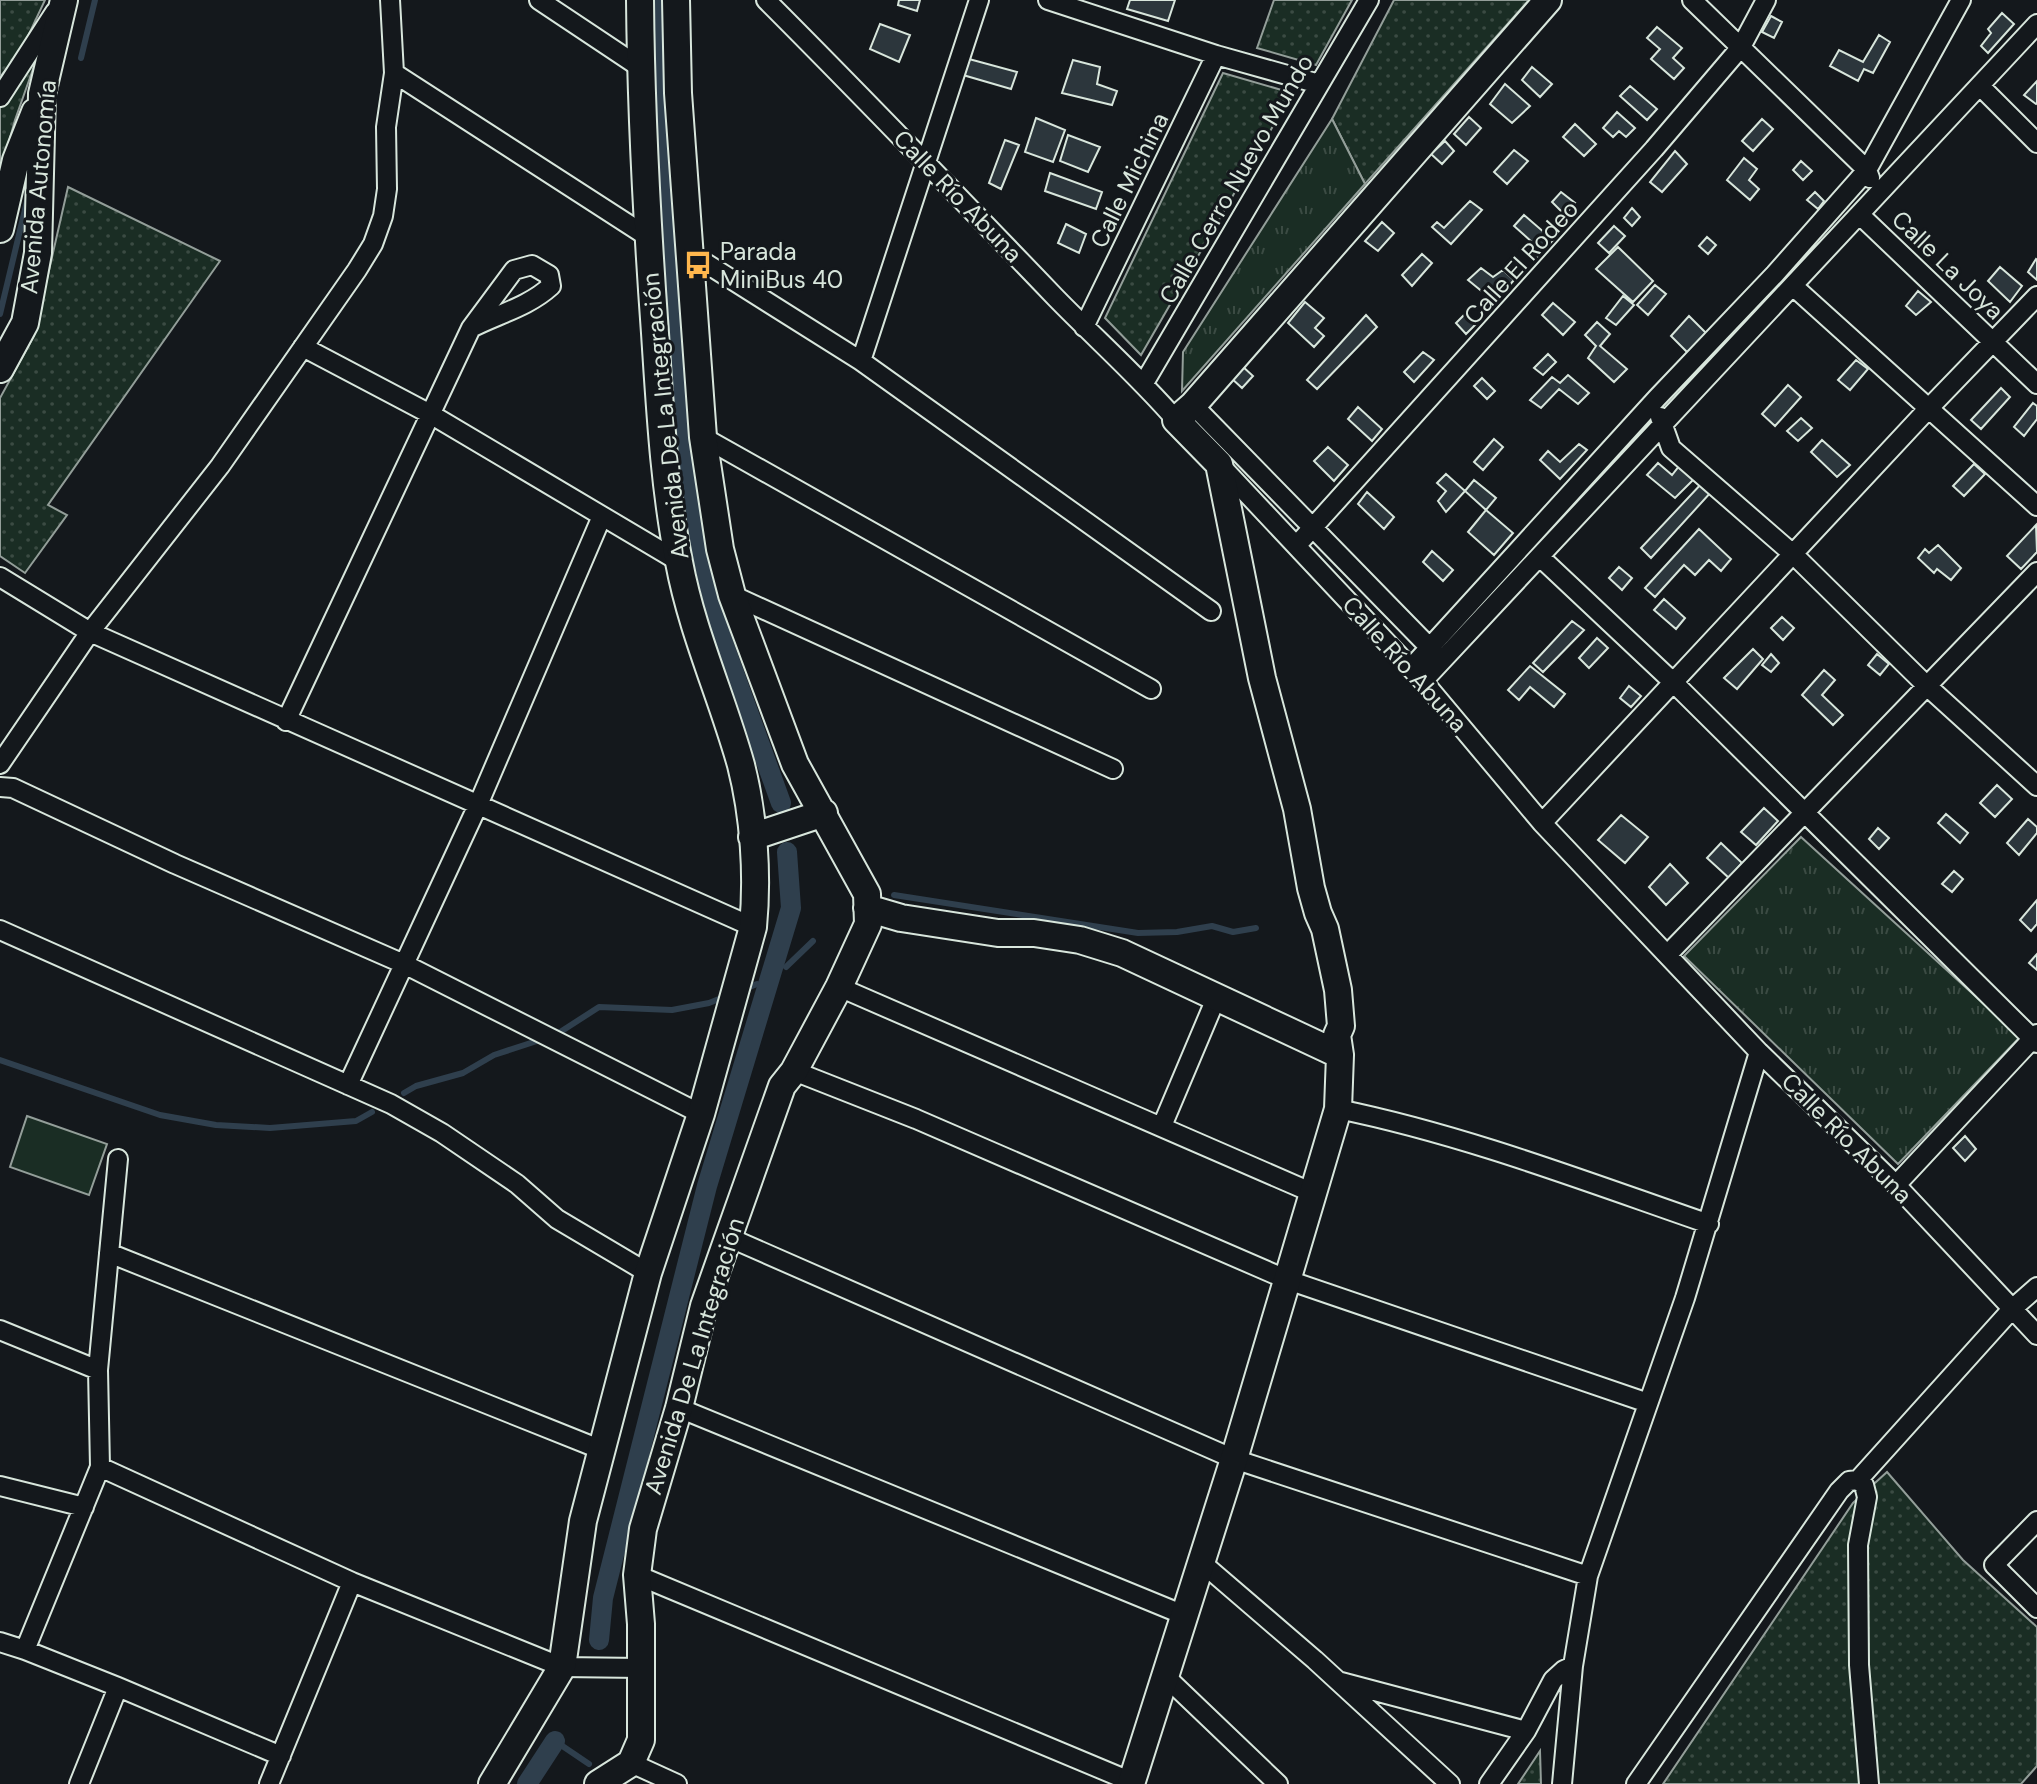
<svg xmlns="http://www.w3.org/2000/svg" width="2037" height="1784" viewBox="0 0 2037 1784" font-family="'DM Sans',sans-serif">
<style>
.grass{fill:url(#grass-dots);stroke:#939e99;stroke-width:2}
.park{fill:url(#park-tufts);stroke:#939e99;stroke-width:2}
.pitch{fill:#1a2d24;stroke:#939e99;stroke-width:2}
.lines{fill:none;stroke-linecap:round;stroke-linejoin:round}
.stream{stroke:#2f3f4d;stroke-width:6}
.canal{stroke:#2f3f4d;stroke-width:20}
.building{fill:#2c363c;stroke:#d8e6dc;stroke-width:2}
.street-casing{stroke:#d8e6dc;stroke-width:22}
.secondary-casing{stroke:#d8e6dc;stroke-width:30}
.street{stroke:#14181c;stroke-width:18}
.secondary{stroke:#14181c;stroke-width:26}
.labels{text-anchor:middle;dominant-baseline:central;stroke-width:6;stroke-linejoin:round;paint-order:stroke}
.street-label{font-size:24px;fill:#d8e6dc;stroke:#14181c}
.poi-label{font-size:24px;fill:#d8e6dc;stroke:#14181c;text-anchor:start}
</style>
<defs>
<pattern id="grass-dots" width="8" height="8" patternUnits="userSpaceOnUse" patternTransform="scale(2)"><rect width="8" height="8" fill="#1a2d24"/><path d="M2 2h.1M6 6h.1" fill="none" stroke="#3b4b43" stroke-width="1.8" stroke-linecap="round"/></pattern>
<pattern id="park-tufts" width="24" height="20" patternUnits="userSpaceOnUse" patternTransform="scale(2)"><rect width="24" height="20" fill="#1a2d24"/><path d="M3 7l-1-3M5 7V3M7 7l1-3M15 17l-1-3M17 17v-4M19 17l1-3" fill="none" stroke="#3b4b43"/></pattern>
</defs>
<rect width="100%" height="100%" fill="#14181c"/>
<path class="grass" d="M0 0H45L22 49 0 77Z
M1274 0H1352L1316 65 1257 48Z
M1394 0H1529L1365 184 1332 119Z
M38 55 15 120 0 174V107Z
M1223 73 1292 93 1141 355 1105 318Z
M68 187 220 261 48 505 67 515 25 573 0 556V398L34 336Z
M1887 1472 1963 1560 2037 1627V1766L2021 1784H1663L1853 1503Z
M1540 1751 1541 1784H1518Z"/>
<path class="park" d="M1332 119 1365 184 1182 391 1183 352Z
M1801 837 2020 1037 1898 1164 1684 956Z"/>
<path class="pitch" d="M27 1116 107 1144 89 1195 10 1167Z"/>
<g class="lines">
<path class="stream" d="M81 58 95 0
M0 314 28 197
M894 895 1138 933 1177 932 1212 926 1233 932 1256 928
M786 967 813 941
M742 990 757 984
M554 1036 599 1007 672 1010 709 1003 724 997
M0 1060 160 1115 216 1125 270 1128 356 1121 372 1112
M404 1093 416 1086 463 1073 494 1055 543 1039
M555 1741 589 1764"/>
<path class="canal" d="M654 0 659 123 668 186 680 413 698 536 721 637 781 803
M599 1640 603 1598 707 1186 791 908 787 852
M527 1784 555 1741"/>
</g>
<path class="building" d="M899 0H920L917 11 898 5Z
M1130 0H1175L1168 21 1127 9Z
M2002 13 2014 24 1988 53 1981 46 1991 33 1988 29Z
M1771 16 1782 22 1774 38 1762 32Z
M880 24 910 35 899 62 870 49Z
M1657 27 1682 48 1673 58 1684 68 1674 79 1651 59 1660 49 1647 38Z
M1879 35 1890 42 1873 73 1864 69 1858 81 1830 66 1839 50 1863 62Z
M969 59 1017 72 1011 89 963 75Z
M1073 60 1100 67 1097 84 1117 91 1112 105 1062 93Z
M1532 67 1552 84 1540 97 1522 80Z
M2037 81V103L2036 104 2024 95Z
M1505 84 1530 106 1512 123 1490 104Z
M1630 86 1657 109 1647 120 1620 96Z
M1617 112 1635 128 1626 137 1619 131 1613 137 1603 128Z
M1469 117 1481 128 1466 145 1454 134Z
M1036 118 1065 130 1053 162 1025 152Z
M1762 119 1773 129 1753 151 1742 141Z
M1575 124 1596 144 1584 156 1563 137Z
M1068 135 1100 147 1088 172 1060 161Z
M1005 140 1019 145 1001 189 989 183Z
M1445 141 1454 151 1442 164 1431 154Z
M1514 150 1528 161 1507 184 1494 172Z
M1675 151 1687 164 1662 192 1650 182Z
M1744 158 1757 169 1749 180 1759 189 1750 200 1727 180Z
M1801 161 1812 171 1803 180 1793 170Z
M1050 173 1102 192 1096 209 1045 191Z
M1561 192 1575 203 1565 215 1552 202Z
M1815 192 1824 201 1818 209 1807 200Z
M1470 201 1482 210 1451 244 1432 227 1437 222 1444 228Z
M1632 208 1640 217 1632 226 1624 218Z
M1524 215 1553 240 1535 259 1525 250 1532 242 1514 226Z
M1382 222 1394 233 1378 251 1365 241Z
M1066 224 1086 234 1079 253 1058 243Z
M1614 226 1625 236 1609 253 1598 243Z
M1707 237 1716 245 1708 254 1699 246Z
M1618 247 1653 281 1633 302 1596 269Z
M1422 254 1432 263 1412 286 1402 275Z
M2036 259 2037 260V280L2028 272Z
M2000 267 2022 286 2010 302 1988 281Z
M1481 268 1493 277 1503 270 1514 280 1495 302 1468 280Z
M1655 285 1666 294 1648 315 1637 305Z
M1918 291 1931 302 1916 315 1906 306Z
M1623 296 1634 305 1616 325 1606 318Z
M1305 302 1324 318 1315 328 1324 336 1314 347 1288 323Z
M1553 303 1575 322 1563 335 1542 315Z
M1466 313 1477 323 1466 334 1456 323Z
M1366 315 1377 327 1317 389 1307 380Z
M1689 316 1707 334 1688 353 1671 336Z
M1597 322 1610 334 1600 346 1627 369 1614 382 1588 358 1596 346 1585 335Z
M1423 352 1434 360 1414 382 1404 372Z
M1548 354 1556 362 1543 375 1534 368Z
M1856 360 1868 369 1850 390 1838 380Z
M1241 365 1253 376 1242 388 1230 377Z
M1568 375 1589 393 1578 404 1559 389 1541 408 1530 400 1552 377 1560 383Z
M1482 378 1495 391 1487 399 1474 386Z
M1788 385 1801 397 1775 426 1762 414Z
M2001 388 2010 397 1981 429 1971 420Z
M2033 403 2037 406V419L2024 436 2014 427Z
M1358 407 1382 429 1372 441 1348 419Z
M1801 418 1812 428 1798 441 1787 431Z
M1494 439 1503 447 1483 470 1474 462Z
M1822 440 1850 465 1837 477 1811 452Z
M1579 444 1587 450 1560 479 1540 460 1548 451 1560 462Z
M1328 447 1348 465 1334 481 1314 461Z
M1658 463 1672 475 1680 465 1696 477 1675 498 1647 475Z
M1974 464 1985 474 1964 496 1953 486Z
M1446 474 1465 491 1446 512 1438 501 1446 491 1437 483Z
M1474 480 1496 498 1486 510 1465 491Z
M1703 482 1712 491 1651 558 1641 548Z
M1367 492 1394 517 1384 529 1358 504Z
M1486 510 1513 533 1494 555 1468 532Z
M2036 525 2037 552 2021 569 2007 556Z
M1699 529 1731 559 1721 571 1709 560 1695 575 1684 565 1655 597 1645 588Z
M1938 545 1961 568 1951 580 1937 569 1934 573 1918 558 1925 549 1929 553Z
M1432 551 1453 570 1443 581 1423 562Z
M1619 567 1632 578 1622 590 1609 578Z
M1664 599 1685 618 1676 629 1654 610Z
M1782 617 1794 628 1783 640 1771 628Z
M1572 621 1584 630 1543 672 1533 663Z
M1597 638 1608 648 1589 668 1579 658Z
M1753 649 1763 659 1737 689 1724 678Z
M1771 654 1779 663 1771 672 1762 665Z
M1877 654 1889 664 1880 675 1868 665Z
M1530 666 1565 694 1554 707 1530 687 1519 700 1508 690Z
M1824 670 1835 680 1822 695 1843 715 1833 725 1802 695Z
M1629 686 1641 696 1631 707 1620 698Z
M1997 785 2012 799 1995 817 1980 803Z
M1764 808 1778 821 1756 845 1741 832Z
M1946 814 1968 833 1960 843 1938 823Z
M1621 815 1648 837 1625 863 1598 840Z
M2028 819 2037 827V833L2019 855 2007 843Z
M1878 828 1889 838 1879 849 1869 839Z
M1721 843 1742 863 1729 878 1707 858Z
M1670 864 1688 883 1666 905 1649 887Z
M1954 871 1963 879 1952 892 1942 884Z
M2037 900V924L2031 931 2020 920Z
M2037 954V970L2029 963Z
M1965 1136 1976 1149 1965 1161 1953 1148Z"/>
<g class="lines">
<defs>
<path id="street" d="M539 0 641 68
M766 0C864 98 960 198 1056 298 1096 339 1139 377 1176 420
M1048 0 1216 55 1319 84
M1692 0 1867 170 1870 178
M394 73 648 237
M1980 86 2037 143
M0 97 55 12
M1860 215 2037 384
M688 252 861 361 1211 611
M1793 286 2037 506
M1084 327 1216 55
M303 347 432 415 678 561
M861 361 979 0
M1144 383 1369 0
M1193 405 1438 656
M1660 417 1671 448 1793 554 1927 686 2037 786
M703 437 1151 689
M1221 466 1423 681 1542 823 1759 1052 1896 1185 2037 1335
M1297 545 1654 149 1741 47 1766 0
M1540 557 1674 683 2037 1043
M0 577 90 632 753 927
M732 595 1113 769
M1411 668 1657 398 1775 274 1867 170 1961 0
M1423 681 2037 24
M286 721 471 328 514 270 532 265 549 275 551 286C528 307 498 314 471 328
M0 764 90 632 220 466 357 270 373 244 383 216 387 189 386 127 394 73 390 0
M0 787 13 788 175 864 404 964 701 1114
M1542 823 1929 408 2037 296
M0 930 391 1104 442 1133 517 1184 557 1219 648 1273
M1668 954 2037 572
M839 987 1313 1193
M794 1071 916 1119 1288 1280 1648 1403
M348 1085 478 805 602 516
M1338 1109C1465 1135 1587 1182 1709 1224
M1162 1126 1217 996
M118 1159 98 1370 100 1467 352 1582 562 1667 641 1668
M1896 1185 2037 1034
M728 1237 1234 1459 1588 1576
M109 1253 602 1450
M0 1330 98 1370
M679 1408 1184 1615
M1858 1480 2012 1309 2037 1287
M0 1486 84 1507
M2037 1521 1994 1565 2037 1608
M1201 1562 1315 1660 1450 1784
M637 1575 1132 1782
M0 1642 25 1650 118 1687 281 1756
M25 1650 100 1467
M1165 1676 1278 1784
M1341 1682 1526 1731
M631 1763 677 1784
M79 1784 118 1687
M269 1784 352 1582
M1489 1784 1526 1731 1553 1680 1564 1670 1573 1666
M1562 1784 1573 1666 1588 1576 1685 1298 1759 1052
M1636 1784 1839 1491 1849 1481 1858 1480 1864 1485 1867 1497 1858 1545 1859 1665 1869 1784"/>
<path id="secondary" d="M0 229 16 160 35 112
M0 369 25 323 38 253 42 94 64 0
M752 837 824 813
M867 908 901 918 998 933H1034L1080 940 1122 953 1340 1055
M492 1784 562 1667 583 1521 648 1273 701 1114 753 927C758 875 754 816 741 765 722 697 692 632 679 562 664 487 660 409 655 333 647 222 641 111 640 0
M598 1784 631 1763 641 1740V1624L637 1575 643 1529 679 1408 704 1306 782 1086 794 1071 839 987 868 924 867 894 795 764 732 595 720 549 703 437 678 93 676 0
M1131 1784 1234 1459 1338 1109 1340 1055 1337 1035 1341 1026 1338 990 1325 929 1318 913 1311 888 1297 809 1262 678 1219 464 1176 420 1193 405 1548 0"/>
</defs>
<use href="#street" class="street-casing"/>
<use href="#secondary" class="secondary-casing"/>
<use href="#street" class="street"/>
<use href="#secondary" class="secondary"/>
</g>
<defs>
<symbol id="bus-bare" viewBox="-9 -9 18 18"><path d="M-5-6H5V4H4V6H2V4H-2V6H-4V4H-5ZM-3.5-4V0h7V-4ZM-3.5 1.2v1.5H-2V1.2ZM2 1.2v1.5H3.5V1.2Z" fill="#ffb74d" stroke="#14181c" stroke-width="2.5" paint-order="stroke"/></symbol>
</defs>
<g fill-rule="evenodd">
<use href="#bus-bare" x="678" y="245" width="40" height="40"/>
</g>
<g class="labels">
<g class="street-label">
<text transform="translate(1236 179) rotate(-60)">Calle Cerro Nuevo Mundo</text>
<text transform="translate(1129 180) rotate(-64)">Calle Michina</text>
<text transform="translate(38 187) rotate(-85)">Avenida Autonomía</text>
<text transform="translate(958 196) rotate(46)">Calle Río Abuna</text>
<text transform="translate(1521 262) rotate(-48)">Calle El Rodeo</text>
<text transform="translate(1948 265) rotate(44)">Calle La Joya</text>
<text transform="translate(665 416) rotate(-96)">Avenida De La Integración</text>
<text transform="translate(1405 664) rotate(48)">Calle Río Abuna</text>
<text transform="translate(1847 1138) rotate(45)">Calle Río Abuna</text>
<text transform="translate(694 1356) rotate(-73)">Avenida De La Integración</text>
</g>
<g class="poi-label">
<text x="720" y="251">Parada<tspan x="720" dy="28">MiniBus 40</tspan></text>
</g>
</g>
</svg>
